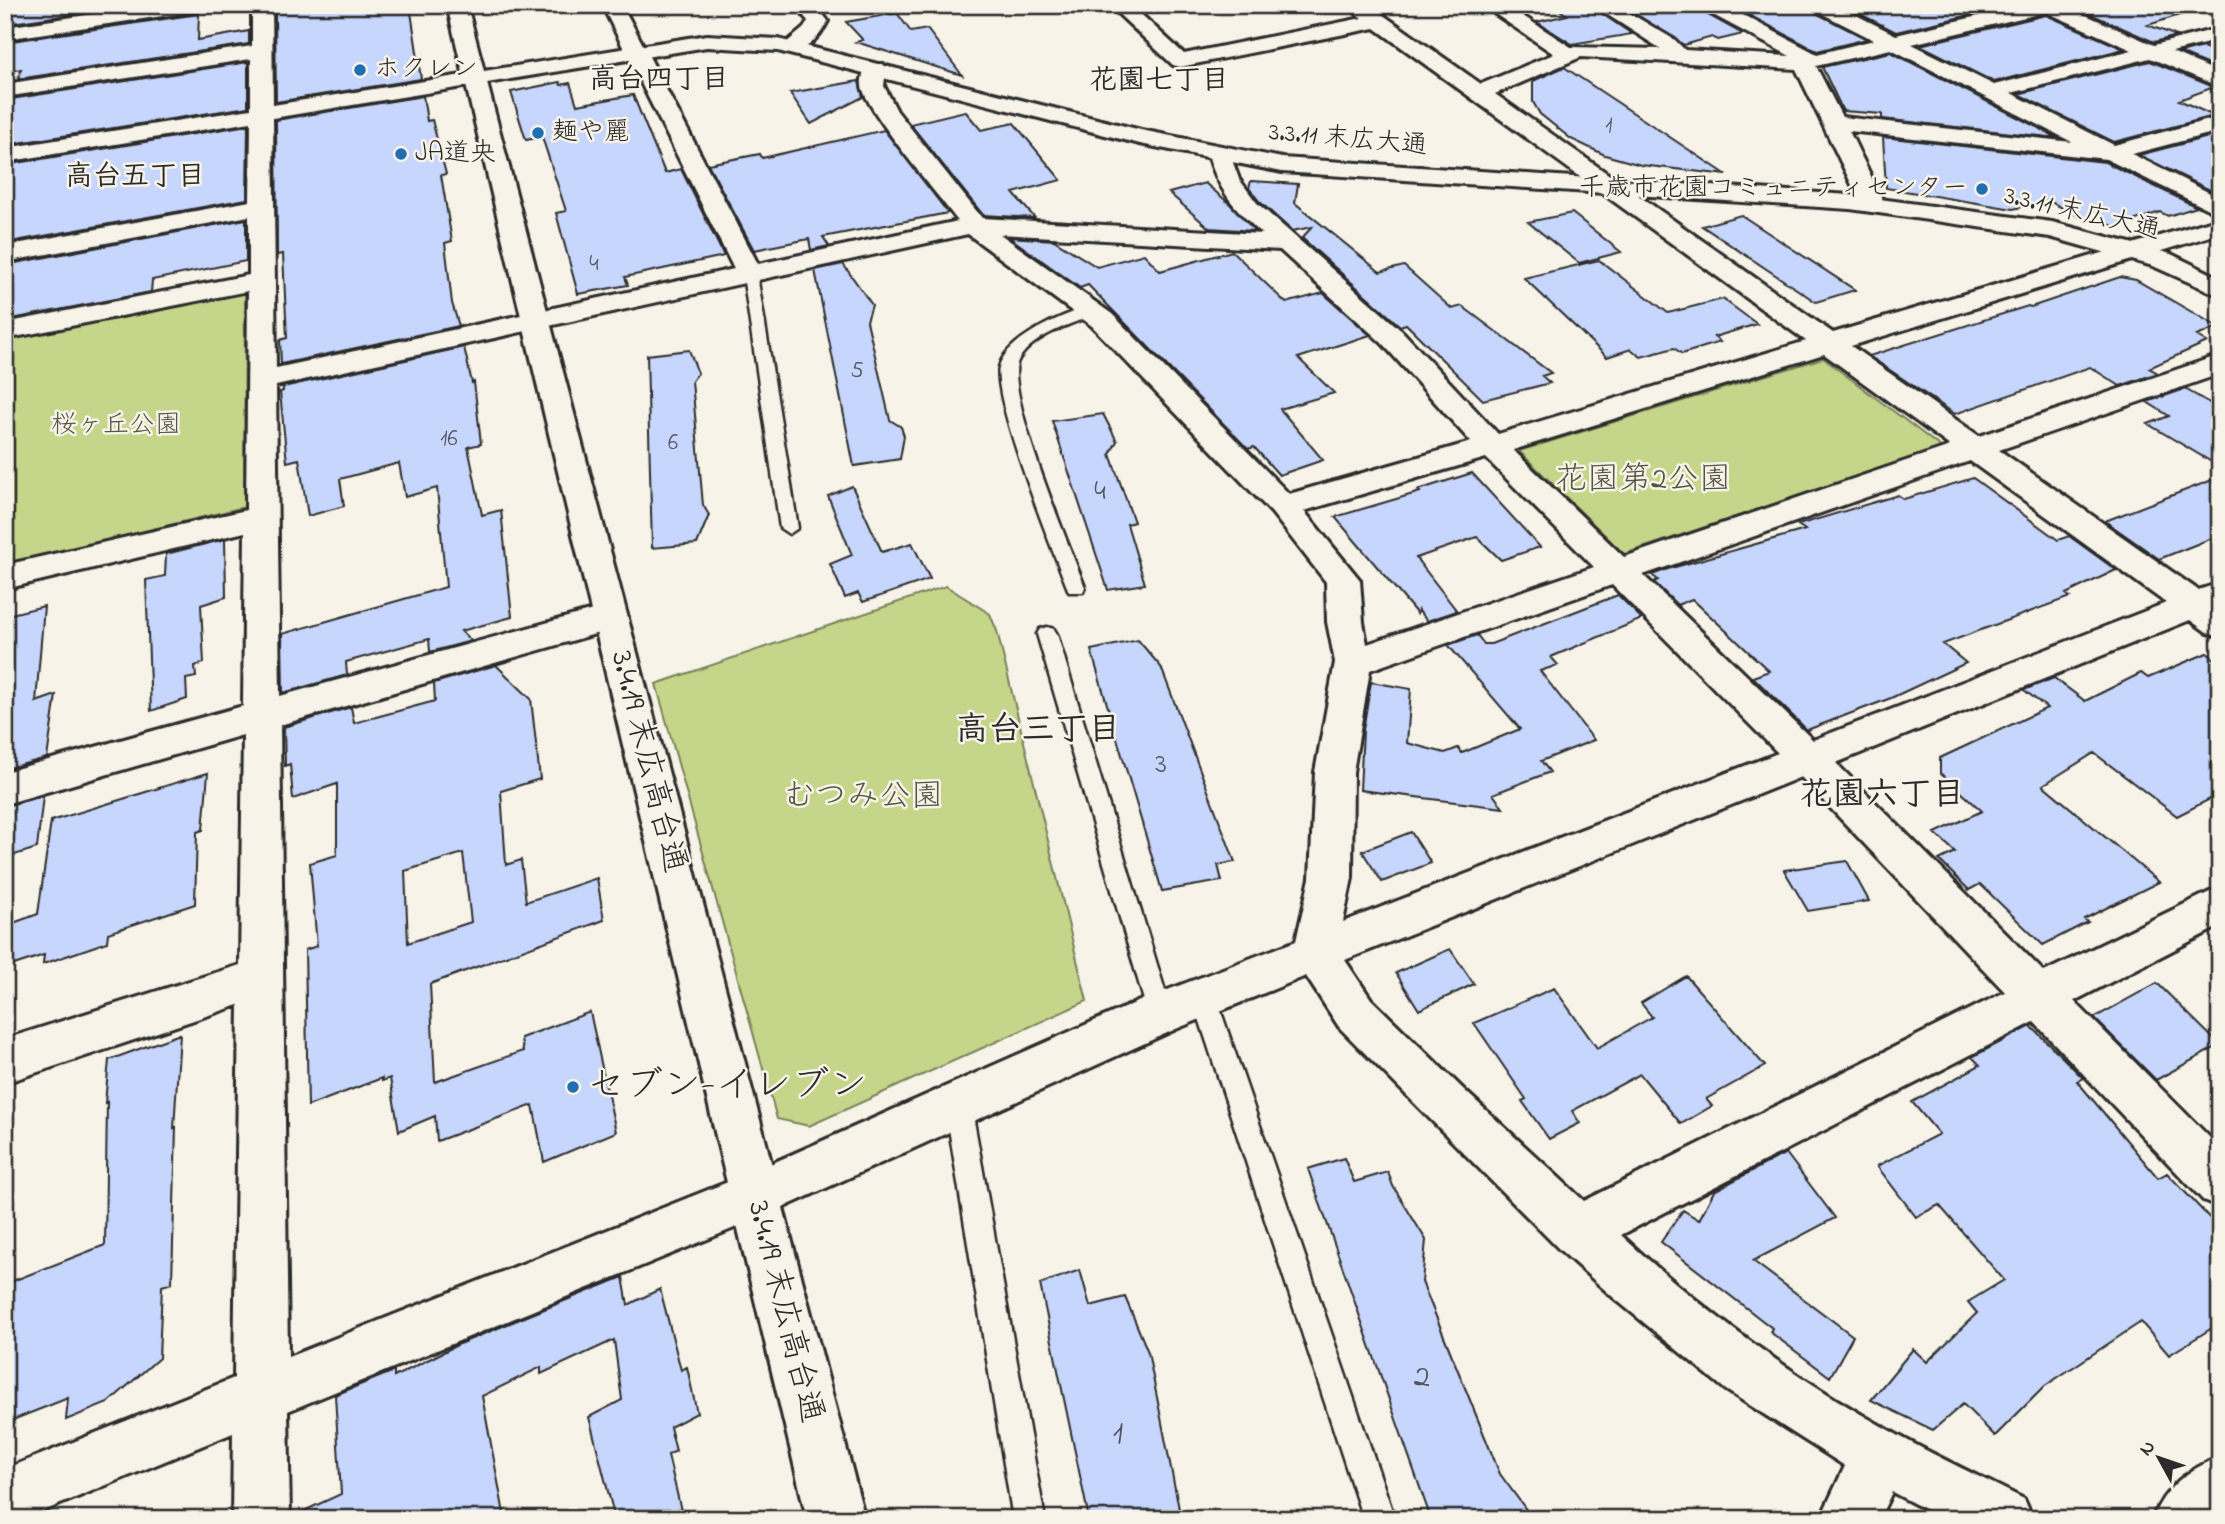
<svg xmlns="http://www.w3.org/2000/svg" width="2225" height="1524" viewBox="0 0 2225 1524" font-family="'Indie Flower','Klee One',sans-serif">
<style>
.green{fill:#c5d68a;stroke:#78805a;stroke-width:2}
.building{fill:#c6d6fc;stroke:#2b2b2b;stroke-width:2;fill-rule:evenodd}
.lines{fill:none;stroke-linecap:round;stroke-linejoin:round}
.lane-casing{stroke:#2b2b2b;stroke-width:5}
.street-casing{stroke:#2b2b2b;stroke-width:6}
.secondary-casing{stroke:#2b2b2b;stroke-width:6}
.lane{fill:#f7f3e8;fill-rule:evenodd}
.street{fill:#f7f3e8;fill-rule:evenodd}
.secondary{fill:#f7f3e8;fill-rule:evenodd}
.poi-dot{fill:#1f6fb2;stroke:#f7f3e8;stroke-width:2.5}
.labels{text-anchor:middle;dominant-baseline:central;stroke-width:5;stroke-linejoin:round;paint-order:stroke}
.far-number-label{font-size:23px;fill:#52565f}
.far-poi-label{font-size:26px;fill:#2b2b2b;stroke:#f7f3e8;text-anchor:start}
.far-street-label{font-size:26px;fill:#2b2b2b;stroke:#f7f3e8}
.far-park-label{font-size:26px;fill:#525643;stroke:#f7f3e8}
.far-neighbourhood-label{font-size:28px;font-weight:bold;fill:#2b2b2b;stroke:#f7f3e8}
.number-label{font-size:28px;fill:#52565f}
.park-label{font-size:32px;fill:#525643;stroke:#f7f3e8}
.street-label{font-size:32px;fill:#2b2b2b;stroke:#f7f3e8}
.neighbourhood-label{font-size:33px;font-weight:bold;fill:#2b2b2b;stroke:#f7f3e8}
.near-number-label{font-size:33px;fill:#52565f}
.near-poi-label{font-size:38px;fill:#2b2b2b;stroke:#f7f3e8;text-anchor:start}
</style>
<rect width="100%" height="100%" fill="#f7f3e8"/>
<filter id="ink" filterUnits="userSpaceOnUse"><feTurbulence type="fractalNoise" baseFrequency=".0143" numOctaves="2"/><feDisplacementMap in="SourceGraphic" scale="14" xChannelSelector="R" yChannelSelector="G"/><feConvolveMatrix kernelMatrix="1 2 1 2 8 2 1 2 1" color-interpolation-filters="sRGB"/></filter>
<g filter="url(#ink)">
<path class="green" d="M245 290 244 507 5 565V338Z
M1823 358 1942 448 1624 554 1519 451Z
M946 586 990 614 997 631 1087 1001 809 1126 777 1119 656 684Z"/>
<path class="building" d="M5 5H135L5 24Z
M280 5H410L421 79 276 102 275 10 280 9Z
M1552 5H1589L1632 34 1572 44 1537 22 1567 15Z
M1622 5H1697L1701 11 1743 34 1718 40 1712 37 1684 45Z
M1730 5H1808L1812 11 1867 39 1817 51Z
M1842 5H2013L1896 32Z
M2070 5H2185L2186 13 2148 25 2177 36 2154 42Z
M897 13 911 32 927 29 962 75 856 42 863 40 846 22Z
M199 14 198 40 249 31V44L18 79 21 69 5 72V42Z
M2046 15 2124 49 1994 82 1920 45Z
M2203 47 2220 53V70L2180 53Z
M1891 52 2058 138 1882 119V114L1843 111 1822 67Z
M2150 61 2214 87 2179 100 2214 116 2114 142 2018 94Z
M248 62V107L5 145V116L11 99Z
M1564 67 1727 175 1641 165 1605 155 1571 139 1540 114 1533 102V81Z
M859 81 863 97 811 124 790 93Z
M560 82 561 85 570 83 577 105 633 95 665 173 681 169 724 256 625 277 628 285 578 294 556 213 566 211 542 137 526 140 511 92Z
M423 96 427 121 432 120 446 174 441 175 452 241 445 243 452 303 459 326 281 364 280 340 287 338 283 254 277 255 276 120Z
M965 111 981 130 1014 123 1061 180 1013 193 1035 218 983 215 910 124Z
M248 125 247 199 5 243V165Z
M884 130 948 213 823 237 829 246 811 250 809 239 754 250 708 164 760 154 762 158Z
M2220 134V195L2139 155Z
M1883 137 2105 162 2197 207 2168 216 2160 212 2115 227 2094 217 2086 220 2049 201 2013 209 1886 188Z
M1251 181 1298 184 1295 203 1380 272 1404 266 1452 309 1462 306 1551 373 1542 376 1550 383 1483 400 1406 324 1400 326 1302 238 1312 227 1292 231 1259 201 1249 188Z
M1205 183 1230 204 1255 231 1209 228 1169 193Z
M1572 213 1621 252 1579 263 1528 222Z
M1741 215 1855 290 1816 302 1702 226Z
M246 219V261L152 280 151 292 7 320 9 308H5V265Z
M1009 237 1054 240 1097 267 1144 254 1160 271 1232 251 1286 303 1323 293 1370 335 1298 358 1334 393 1280 409 1323 460 1279 475 1254 447 1248 449 1088 285 1080 288Z
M1599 260 1668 313 1723 299 1757 324 1714 337 1720 342 1682 354 1674 348 1641 357 1631 349 1607 357 1524 278Z
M843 264 872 305 867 321 890 420 901 427 904 436 900 459 854 466 815 270Z
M2120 277 2136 280 2218 327 2197 336 2207 342 2149 368 2158 373 2120 386 2090 367 1955 414 1869 356 2028 306 2031 307Z
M464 347 472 383 474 382 481 444 468 447 482 515 501 510 512 617 461 631 471 641 430 652 429 639 346 662 347 675 283 693 282 634 446 587 437 488 405 497 399 463 340 479 344 506 308 516 299 459 287 462 280 392 283 391V387Z
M689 350 698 373 692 381 703 505 709 515 697 544 652 548 647 355Z
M2185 389 2220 409V467L2148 424 2169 416 2147 402Z
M1103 414 1117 441 1110 454 1134 522 1127 524 1145 584 1108 590 1052 421Z
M1472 473 1540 547 1501 560 1477 537 1416 558 1457 611 1427 621 1418 610 1417 614 1335 517 1420 492 1418 490Z
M2220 477V535L2159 559 2105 521Z
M1973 478 2058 540 2069 536 2116 570 2066 594 2070 597 1943 644 1966 663 1891 698 1807 730 1753 677 1769 671 1692 599 1677 605 1654 582 1658 580 1652 575 1668 569 1805 530 1798 525 1898 495 1904 499Z
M852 486 882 552 912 543 930 579 863 602 858 593 845 598 830 564 852 555 828 496Z
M225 539 226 597 201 605 204 663 195 666 196 677 186 679 187 699 151 711 146 580 165 576 166 554Z
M1618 595 1642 619 1551 657 1558 665 1540 671 1594 740 1541 761 1550 772 1493 794 1503 808 1360 790 1363 730 1371 682 1411 689 1407 743 1445 753 1458 748 1462 753 1520 729 1448 645 1477 635 1484 644H1491Z
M44 606 36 702 56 695 47 758 5 769 7 615Z
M1138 640 1161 667 1235 862 1218 865 1222 881 1162 891 1091 650Z
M2207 653 2220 663V794L2177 816 2094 753 2043 785 2159 882 2084 919 2088 922 2043 945 1980 884 1969 890 1939 860 1955 852 1935 833 1982 811 1940 773V758L2047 708 2024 690 2054 678 2085 701 2141 673 2148 678Z
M496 665 531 699 540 779 501 791 506 865 521 860 526 902 597 878 604 920 430 984 435 1082 523 1051 521 1038 590 1012 616 1132 544 1162 533 1105 437 1141 435 1116 399 1131 390 1078 382 1081V1078L308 1106 305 950 317 946 310 863 337 855V784L293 799 290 764 285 766 284 727 351 707 354 723 435 701 434 683ZM463 853 471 922 408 943 405 871Z
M208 773 203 830 197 832 195 904 108 933 107 942 43 964 44 955 5 968V926L38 914 51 821Z
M43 796 37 848 5 858V806Z
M1411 832 1431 863 1382 882 1362 851Z
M1847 861 1869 901 1808 911 1784 870Z
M1450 949 1474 984 1419 1010 1396 973Z
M1686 976 1765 1066 1706 1099 1712 1106 1681 1124 1640 1074 1572 1111 1580 1123 1549 1139 1522 1101 1526 1099 1474 1023 1554 988 1597 1048 1652 1017 1641 1003Z
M2157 983 2220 1045 2156 1080 2094 1018Z
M2031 1026 2083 1078 2077 1081 2158 1178 2167 1173 2220 1229V1323L2169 1355 2141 1322 2045 1386 1995 1436 1963 1404 1933 1430 1871 1400 1913 1349 1927 1362 1977 1313 1968 1302 2004 1280 1939 1205 1916 1217 1877 1166 1939 1134 1912 1102 1980 1065 1972 1057Z
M180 1034 174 1128 176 1127 172 1283 162 1286 159 1358 108 1403 66 1420 68 1398 5 1423V1284L105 1245 107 1102 105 1103 109 1060Z
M1786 1153 1835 1218 1753 1261 1853 1336 1830 1377 1770 1332 1772 1328 1661 1242 1683 1210 1699 1220 1714 1191Z
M1344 1158 1354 1182 1388 1172 1393 1186 1426 1240 1422 1282 1500 1474 1533 1519H1431L1308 1169Z
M1080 1270 1090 1306 1125 1297 1148 1352 1181 1519H1089L1040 1284Z
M623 1277 628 1305 660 1289 681 1370 687 1367 697 1413 670 1427 676 1451 668 1455 683 1519H615L589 1417 622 1400 614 1340 541 1374V1367L482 1396 505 1519H293V1516L341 1494 335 1395 394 1371V1377L459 1344Z"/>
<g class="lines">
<defs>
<path id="lane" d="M750 271 757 275 798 528 789 534 780 528 743 275Z
M1091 307 1096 308 1098 311 1096 314C1071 324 1034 335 1019 359 1001 386 1072 552 1085 587L1083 592H1069L1067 587C1052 549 992 399 999 367 1006 338 1065 313 1091 307Z
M1047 627 1054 629 1057 634 1172 1014 1169 1022 1160 1025 1151 1022 1148 1014 1037 634 1040 629Z
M1204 986 1213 989 1216 997 1395 1519H1363L1192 997 1195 989Z
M958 1092 967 1095 971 1104 1045 1519H1013L945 1104 949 1095Z"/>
<path id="street" d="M252 5H272L273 105 475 73 483 74 486 79 483 84 475 85 273 118 276 368 734 269 602 5H622L758 264 958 221C939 196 866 110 862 86 861 79 864 70 867 64H883L886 69 884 86 897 111 982 218 1262 234C1235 209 1218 190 1208 154L1212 149H1228L1239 179 1257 203 1402 331 1498 434 1806 341 1375 28 1180 67 1173 65 1109 5H1131L1184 54 1362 18 1346 5H1369L1481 84 1554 54 1482 5H1506L1571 47 1661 49 1592 5H1616L1675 40 1685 50 1790 56 1702 9 1699 5H1724L1817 54 1874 40 1813 9 1810 5H1836L1896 35 2026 5H2063L2154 45 2220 28V40L2172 52 2220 73V87L2150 58 2011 93 2114 145 2220 117V131L2132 154 2220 198V215L2106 159 1849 131 1885 205 1882 210 1873 212 1864 210 1796 69 1581 57 1495 94 1833 333 2220 218V233L1851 346 1979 436 2220 355V374L1999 450 2198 590 2220 583V637L2208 633 2190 620 1836 763 2044 972 2220 887V926L2074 1001 2220 1148V1207L2203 1200 2034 1022 1621 1235C1705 1313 1800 1382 1901 1437 1941 1459 1983 1478 2024 1499L2033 1519H1944L1892 1492 1879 1519H1820L1845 1466 1726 1390 1614 1298 1559 1249 1339 1027 1306 976 1176 1029 771 1213 288 1411 290 1519H232L233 1433 24 1519H5V1469L234 1378 239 1005 5 1083V1039L240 965 243 735 5 804V772L243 706 245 532 5 589V565L246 510 248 291 5 339V323L249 275V216L5 262V246L250 201 251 122 5 162V148L251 109V59L5 97V84L252 46ZM2046 12 2132 50 1994 85 1912 44ZM1891 49 2072 142 1842 117 1816 66ZM968 234 1092 326 1272 513 1326 582 1327 622 1335 662 1315 772 1310 878 1296 941 1144 999 743 1176 288 1357 280 725 623 626 628 617 623 608 611 605 280 696 276 386ZM1000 234 1280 250 1382 343 1471 442 1289 494 1112 314ZM1824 354 1950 446 1624 557 1513 450ZM1486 458 1594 567 1367 644 1363 622 1360 580 1304 511ZM1970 461 2166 603 1813 740 1643 575ZM1612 585 1778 753 1343 922 1352 878 1353 772 1370 670ZM1801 777 2005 992 1584 1201 1462 1088 1371 999 1345 960Z
M795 5H816L828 21C820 37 802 57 783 52L780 48 804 28 808 21Z"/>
<path id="secondary" d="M155 5H207L197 11 5 39V27Z
M447 5H467L484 71 707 35 778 39 1141 130 1282 158 1850 195 2052 222 2171 254 2220 278V296L2153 266 2050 237 1850 209 1282 172 1140 144 778 51 707 47 487 83 865 1519H807Z
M2220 1457V1519H2152C2166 1486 2187 1470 2220 1457Z"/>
</defs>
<use href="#lane" class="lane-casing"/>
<use href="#street" class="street-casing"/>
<use href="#secondary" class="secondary-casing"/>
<use href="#lane" class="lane"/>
<use href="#street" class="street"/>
<use href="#secondary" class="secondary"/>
</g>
</g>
<g class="poi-dot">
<circle cx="360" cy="70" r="7"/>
<circle cx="538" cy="133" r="7"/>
<circle cx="401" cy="154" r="7"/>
<circle cx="1982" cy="189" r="7"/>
<circle cx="573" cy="1087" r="7"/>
</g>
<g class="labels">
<g class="far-number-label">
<text x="1609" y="126">1</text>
<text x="594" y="264">4</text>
<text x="857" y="371">5</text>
<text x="449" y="439">16</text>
<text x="673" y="443">6</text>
</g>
<g class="far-poi-label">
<text x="374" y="70">ホクレン</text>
<text x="552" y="133">麺や麗</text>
<text x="415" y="154">JA道央</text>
<text x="1968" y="189" text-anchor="end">千歳市花園コミュニティセンター</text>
</g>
<g class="far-street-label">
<text transform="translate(1348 140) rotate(5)">3.3.11 末広大通</text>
<text transform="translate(2082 214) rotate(13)">3.3.11 末広大通</text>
</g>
<g class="far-park-label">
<text x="116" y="426">桜ヶ丘公園</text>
</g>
<g class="far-neighbourhood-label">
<text x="659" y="80">高台四丁目</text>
<text x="1159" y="81">花園七丁目</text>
<text x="135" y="177">高台五丁目</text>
</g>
<g class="number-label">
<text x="1100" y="492">4</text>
<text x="1161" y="765">3</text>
</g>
<g class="park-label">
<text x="1643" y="480">花園第2公園</text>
<text x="863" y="797">むつみ公園</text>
</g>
<g class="street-label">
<text transform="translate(647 762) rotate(76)">3.4.19 末広高台通</text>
<text transform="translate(784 1312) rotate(76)">3.4.19 末広高台通</text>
</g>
<g class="neighbourhood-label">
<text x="1038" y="731">高台三丁目</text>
<text x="1882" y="796">花園六丁目</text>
</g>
<g class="near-number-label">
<text x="1422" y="1378">2</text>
<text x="1118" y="1435">1</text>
</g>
<g class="near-poi-label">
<text x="587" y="1087">セブン-イレブン</text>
</g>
</g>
<rect width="2225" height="1524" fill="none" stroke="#f7f3e8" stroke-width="28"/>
<rect x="14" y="14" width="2197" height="1496" fill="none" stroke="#2b2b2b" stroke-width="2.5" filter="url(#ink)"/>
<g transform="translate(2159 1458) rotate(310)" stroke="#f7f3e8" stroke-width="5" paint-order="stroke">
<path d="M0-5L12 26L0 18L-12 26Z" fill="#2b2b2b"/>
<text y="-10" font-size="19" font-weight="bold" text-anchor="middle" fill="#2b2b2b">N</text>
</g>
</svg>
